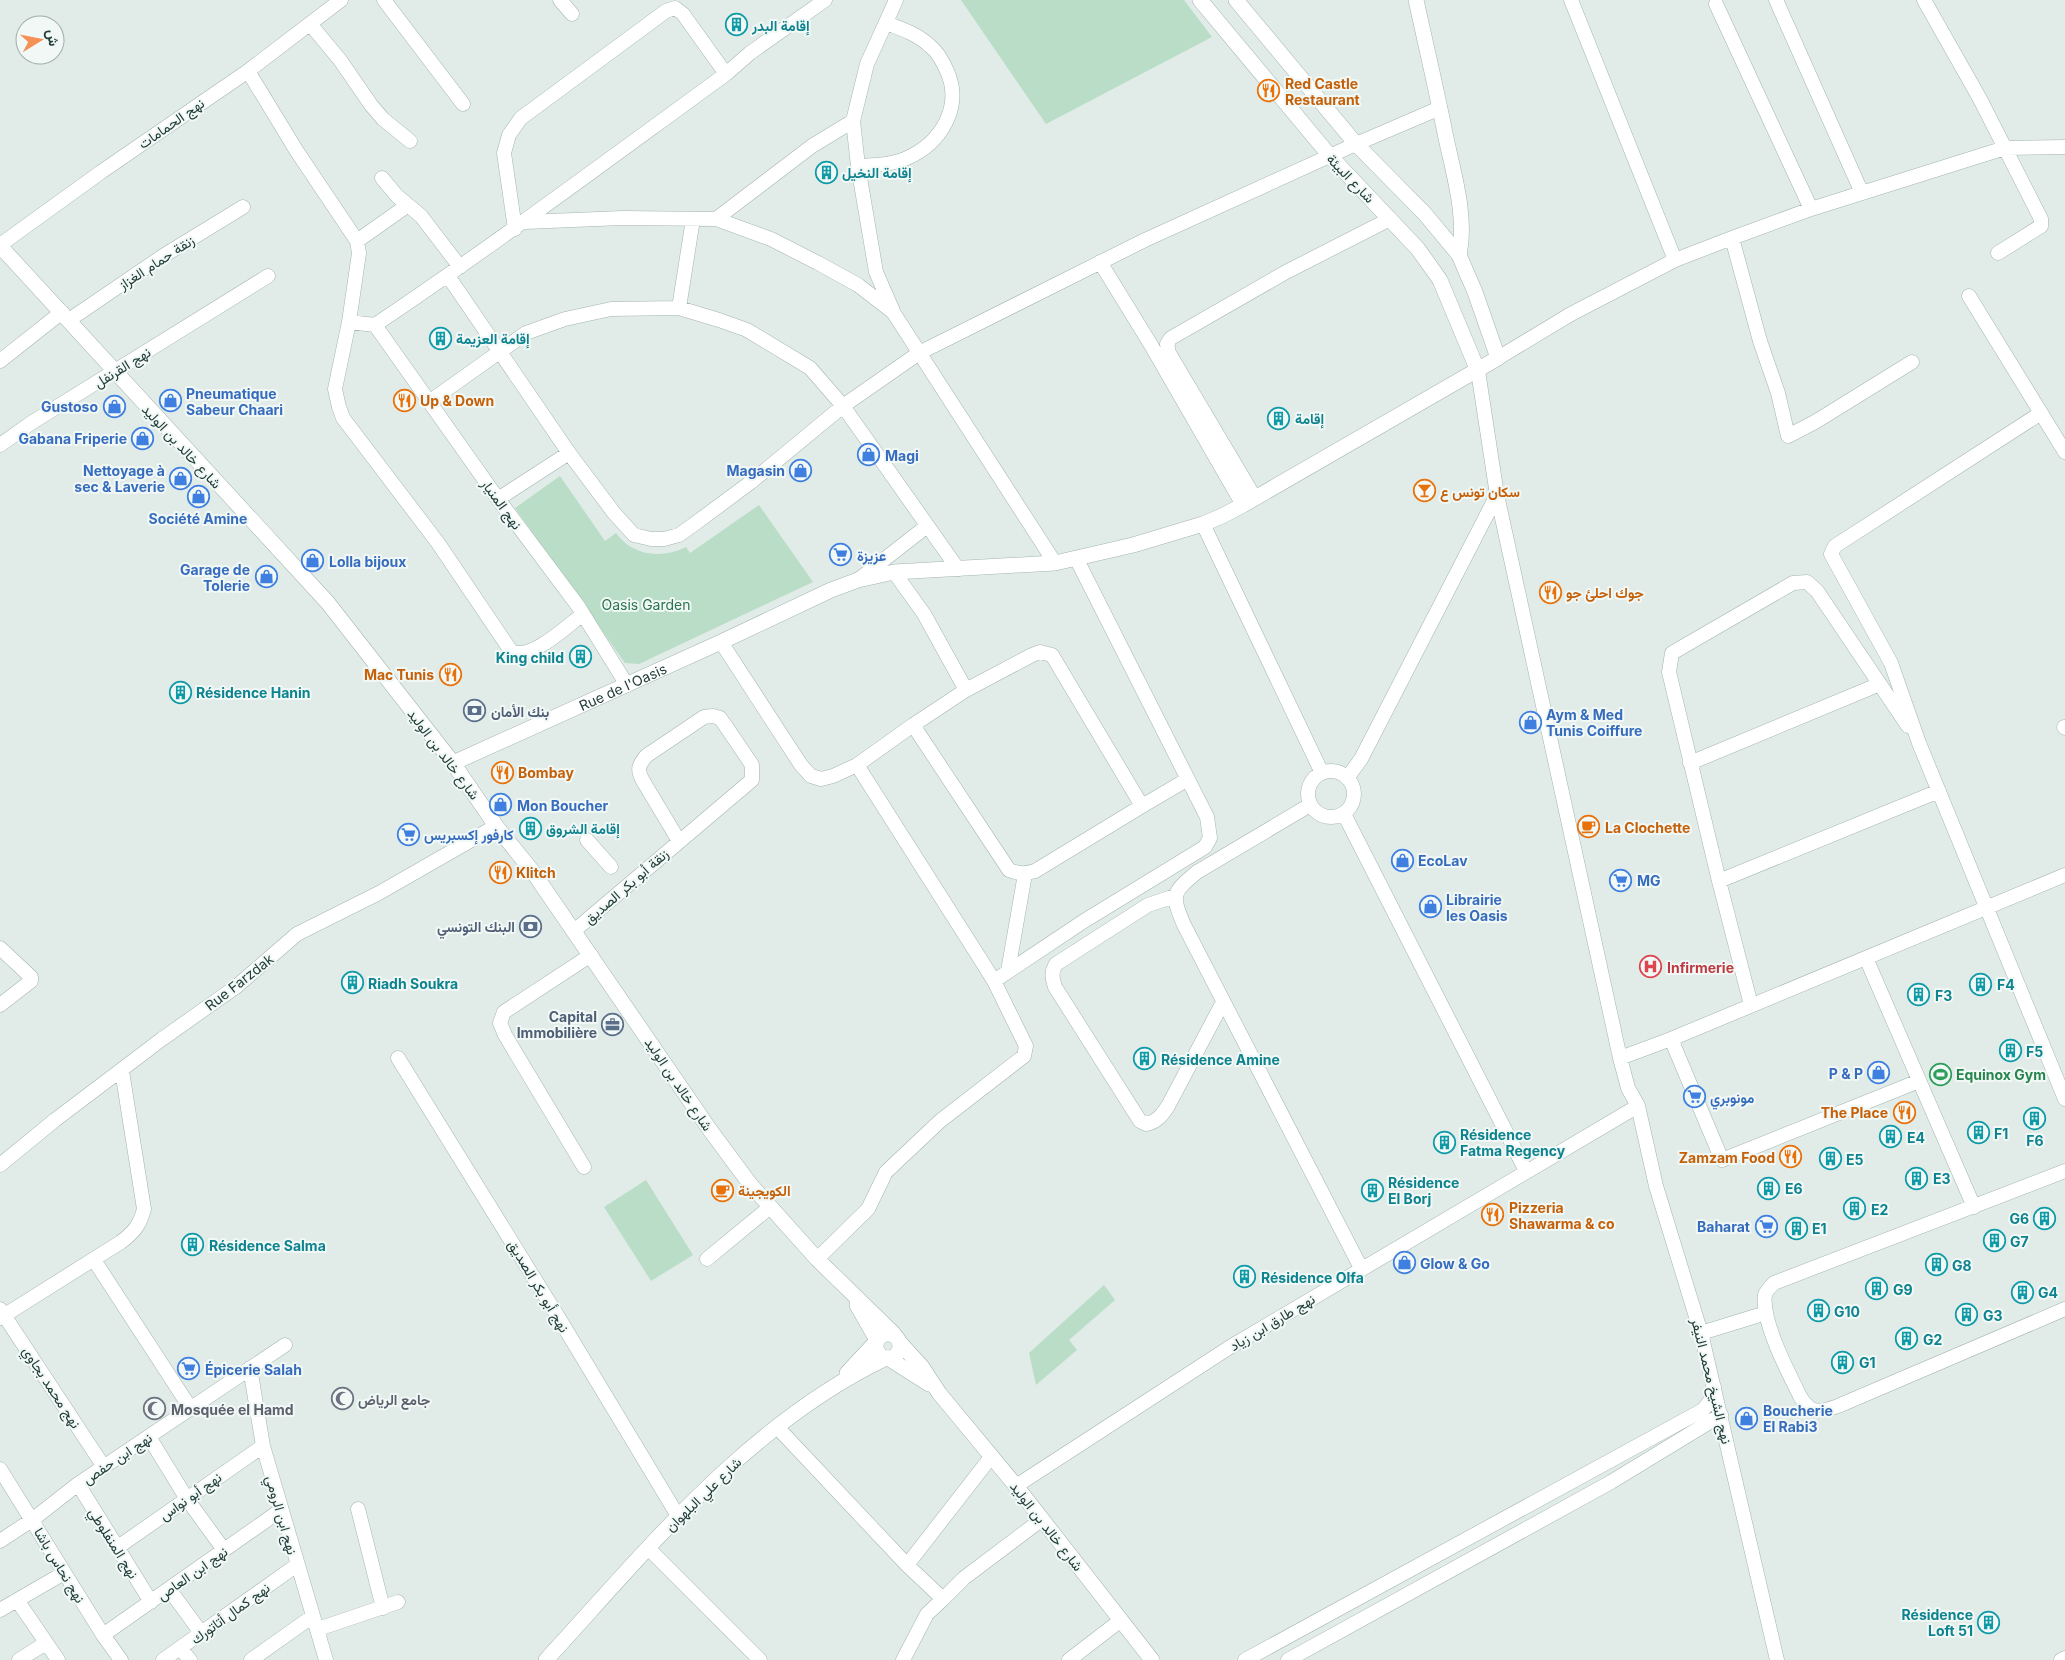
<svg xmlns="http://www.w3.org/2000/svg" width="2065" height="1660" viewBox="0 0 2065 1660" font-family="Inter,Vazirmatn,sans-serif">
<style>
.green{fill:#b9ddc7}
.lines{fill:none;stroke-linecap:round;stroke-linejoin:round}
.minor-casing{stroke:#a4b4b0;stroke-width:15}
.tertiary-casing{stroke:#a4b4b0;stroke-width:16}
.minor{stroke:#fff;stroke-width:14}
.tertiary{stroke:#fff;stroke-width:15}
.labels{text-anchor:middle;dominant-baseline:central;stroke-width:4;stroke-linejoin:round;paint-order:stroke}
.culture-label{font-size:14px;font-weight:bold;fill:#0d838f;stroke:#f1f8f6;text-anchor:start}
.food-label{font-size:14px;font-weight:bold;fill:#c56008;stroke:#f1f8f6;text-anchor:start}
.street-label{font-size:14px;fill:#213d39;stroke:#f1f8f6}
.shop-label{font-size:14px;font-weight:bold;fill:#366cbe;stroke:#f1f8f6;text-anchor:start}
.park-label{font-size:14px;fill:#2a7450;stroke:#f1f8f6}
.service-label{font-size:14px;font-weight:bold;fill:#4e5e75;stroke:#f1f8f6;text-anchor:end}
.health-label{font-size:14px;font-weight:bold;fill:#be3a42;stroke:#f1f8f6;text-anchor:start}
.leisure-label{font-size:14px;font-weight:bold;fill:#27864d;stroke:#f1f8f6;text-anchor:start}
.worship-label{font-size:14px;font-weight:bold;fill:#5b616d;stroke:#f1f8f6;text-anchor:start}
</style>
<rect width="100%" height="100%" fill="#e1ece8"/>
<path class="green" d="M961 0H1184L1212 37 1046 124Z
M560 476 605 541 616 533C632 556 662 559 686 547L690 553 759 505 813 582 639 664 625 663 515 508Z
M646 1180 693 1255 651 1281 604 1207Z
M1104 1285 1115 1300 1069 1340 1077 1350 1036 1385 1029 1353Z"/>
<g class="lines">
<defs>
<path id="minor" d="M384 0 463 104
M560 0 572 14
M1571 0 1675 260
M1776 0 1862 193
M1924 0 1980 99 2041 219V226L1998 253
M1716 4 1811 209
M311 25 340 60 371 105 383 119 410 141
M248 71 296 150 357 241 359 253 349 322 335 389 339 407 343 418 438 543 511 651C530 662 567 626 583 614
M858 166C874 165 892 165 907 158 941 143 963 107 947 71 943 62 938 52 930 46 917 34 902 29 886 23
M382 178 397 196 421 216 460 267
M716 219 812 146 853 121
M525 222 622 218 716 219 771 239 818 263 858 285 893 312 1055 563
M515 229 504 153 509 135 521 118 666 11 675 8 683 14 726 74
M1732 238 1760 341 1778 393 1788 436 1815 422 1912 362
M357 241 408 205
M0 245 101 172 248 71 341 0
M1100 262 1151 345 1243 505
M448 276 569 453 614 513 634 535 651 539H664L679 535 693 525 751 482 843 406 919 353 1145 240 1356 144 1440 108
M1969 296 2065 452
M679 308 693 219
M893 311 876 272 858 166 853 121 867 64 896 0
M69 320 163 256 243 207
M349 322 375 325C494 245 609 159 726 74L750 53 825 0
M375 325 498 499 578 606 627 685
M1498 358 1571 314 1675 260 1732 238 1811 209 2005 148 2065 147
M0 361 62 312
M1478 371 1497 495 1620 1058 1628 1088 1638 1106 1656 1186 1701 1333 1777 1660
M429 402 526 333 565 319 611 309 679 308 719 320 747 330 810 368 843 406 958 569
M2041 413 1835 546 1831 554 1891 663 1919 743 2065 1099
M0 445 31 423 268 276
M1255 498 1169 353 1167 344 1171 338 1286 272 1390 219
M498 499 569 453
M1203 524 1322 773
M894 572 924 614 966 690
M858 580 927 526
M721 642 801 765 811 776 821 779 833 776 857 765 913 725 966 690 1032 655 1040 652 1052 655 1142 806 1035 871C1025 874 1019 874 1009 870L913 725
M2064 727 2065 728
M1690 763 1880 684
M1308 794a23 23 0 1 1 46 0a23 23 0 1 1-46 0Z
M1347 778 1361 759 1497 495
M1310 805 1197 872C1172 893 1171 894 1184 925L1361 1268
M1142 806 1188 779
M1344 814 1526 1171
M587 840 611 867
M1719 881 1669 672 1672 653 1793 583 1807 582 1817 591 1908 726
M1175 896 1148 905 1056 964C1051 972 1052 977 1055 987L1140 1121 1146 1124C1157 1122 1162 1115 1168 1106L1223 1002
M574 931 752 780V765L725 725 720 718 713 716 704 717 646 756C638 766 637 770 643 781L679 841
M0 948 31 977V981L0 1005
M1866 958 1974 1207
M1008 971 1025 874
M994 981 1084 921 1205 847 1210 838 1207 817 1076 558
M1751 1005 1719 881 1939 791
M1671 1039 1722 1160 1919 1081
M398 1058 560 1320 678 1516
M1620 1058 1671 1039 2065 875
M0 1165 55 1120 162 1039 237 986 297 934 379 893 496 826
M584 1167 505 1035 500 1023 504 1012 591 955
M2065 1171 1774 1283C1771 1286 1766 1291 1765 1295 1761 1321 1789 1374 1801 1398 1812 1415 1821 1412 1838 1406L2065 1309
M707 1259 770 1207
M817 1259 868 1209 886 1172 940 1121 1024 1056 1026 1046 994 981 979 957 857 765
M94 1260 191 1409
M0 1309 104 1467
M0 1318 121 1242C134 1232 140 1225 144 1209L122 1071
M1701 1333 1766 1313
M250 1368 263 1446 326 1660
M777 1427 907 1565 943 1599 964 1578 1041 1520
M149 1437 187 1499 224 1550
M0 1469 103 1635 121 1660
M78 1484 151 1602
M1016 1486 1230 1347 1638 1106
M358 1509 383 1608
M0 1541 32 1520 78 1484 285 1345
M118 1547 263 1446
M648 1548 760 1660
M907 1565 991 1457
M169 1589 202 1634
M17 1600 58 1660
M0 1610 64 1573
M318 1629 398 1602
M103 1635 281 1510
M181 1649 190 1660
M19 1660 46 1643
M163 1660 297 1565
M251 1660 313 1616
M903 1660 927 1614 943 1599
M1069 1660 1121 1620
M1245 1660 1703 1410 1710 1401 1714 1387
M1288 1660 1611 1482 1721 1415
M2061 1660 2065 1658"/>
<g id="tertiary">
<path d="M1200 0 1330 156 1418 249 1440 280 1478 371"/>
<path d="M1416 0C1426 46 1437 92 1446 138 1454 175 1467 218 1459 255"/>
<path d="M0 246 328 603 453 763 496 826 533 872 710 1130 750 1184 817 1259 894 1334"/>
<path id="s1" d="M453 763 721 642 831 590 858 580 894 572 1055 563 1133 545 1203 524 1222 516 1243 505 1498 358 1475 292 1459 255 1425 214 1356 144 1236 0"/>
<path d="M857 1305 877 1340"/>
<circle cx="888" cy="1346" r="12"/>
<path d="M901 1344 922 1367 939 1393 1016 1486 1152 1660"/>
<path d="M888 1358 929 1384"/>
<path d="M847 1373 876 1342"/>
<path d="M546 1660C648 1549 748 1424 886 1358"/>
</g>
</defs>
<use href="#minor" class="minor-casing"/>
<use href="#tertiary" class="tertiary-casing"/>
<use href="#minor" class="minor"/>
<use href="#tertiary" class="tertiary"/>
</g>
<defs>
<symbol id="building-ring" viewBox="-11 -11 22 22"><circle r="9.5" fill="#f1f8f6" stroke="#0f9aa8" stroke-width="1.5"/><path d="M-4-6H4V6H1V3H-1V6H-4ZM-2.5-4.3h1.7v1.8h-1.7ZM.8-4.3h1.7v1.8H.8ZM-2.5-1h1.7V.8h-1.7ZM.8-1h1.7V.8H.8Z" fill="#0f9aa8"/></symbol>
<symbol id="restaurant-ring" viewBox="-11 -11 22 22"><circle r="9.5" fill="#f1f8f6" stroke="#e8710a" stroke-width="1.5"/><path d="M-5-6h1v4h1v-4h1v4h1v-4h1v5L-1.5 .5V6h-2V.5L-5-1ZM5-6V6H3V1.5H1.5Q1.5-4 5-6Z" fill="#e8710a"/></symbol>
<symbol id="shop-ring" viewBox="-11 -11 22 22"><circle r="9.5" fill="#f1f8f6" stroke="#3f7fe0" stroke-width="1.5"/><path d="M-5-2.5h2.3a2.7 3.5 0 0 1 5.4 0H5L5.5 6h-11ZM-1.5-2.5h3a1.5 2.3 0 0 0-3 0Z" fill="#3f7fe0"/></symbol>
<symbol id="bar-ring" viewBox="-11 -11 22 22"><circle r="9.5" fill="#f1f8f6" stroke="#e8710a" stroke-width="1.5"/><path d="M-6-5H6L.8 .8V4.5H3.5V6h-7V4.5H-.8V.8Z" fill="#e8710a"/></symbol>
<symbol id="supermarket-ring" viewBox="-11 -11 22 22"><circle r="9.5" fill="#f1f8f6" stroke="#3f7fe0" stroke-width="1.5"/><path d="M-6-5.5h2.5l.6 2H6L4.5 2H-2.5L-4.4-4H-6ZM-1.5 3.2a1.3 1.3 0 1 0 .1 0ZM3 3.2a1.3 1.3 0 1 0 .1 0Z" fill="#3f7fe0"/></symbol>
<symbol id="bank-ring" viewBox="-11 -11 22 22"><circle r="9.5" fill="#f1f8f6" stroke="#5c6f8a" stroke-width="1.5"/><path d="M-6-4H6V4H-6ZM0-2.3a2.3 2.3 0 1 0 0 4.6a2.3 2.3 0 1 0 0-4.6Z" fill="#5c6f8a"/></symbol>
<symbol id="cafe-ring" viewBox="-11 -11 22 22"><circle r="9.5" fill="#f1f8f6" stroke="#e8710a" stroke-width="1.5"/><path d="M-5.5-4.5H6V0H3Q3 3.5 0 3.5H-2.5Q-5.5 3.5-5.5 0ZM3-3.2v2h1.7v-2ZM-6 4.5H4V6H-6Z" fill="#e8710a"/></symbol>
<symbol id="hospital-ring" viewBox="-11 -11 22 22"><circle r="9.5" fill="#f1f8f6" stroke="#e0444e" stroke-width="1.5"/><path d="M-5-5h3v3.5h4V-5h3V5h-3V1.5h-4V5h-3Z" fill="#e0444e"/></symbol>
<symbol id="office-ring" viewBox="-11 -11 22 22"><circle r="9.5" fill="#f1f8f6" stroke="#5c6f8a" stroke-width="1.5"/><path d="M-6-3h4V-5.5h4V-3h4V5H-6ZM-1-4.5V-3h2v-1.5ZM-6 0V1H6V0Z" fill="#5c6f8a"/></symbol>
<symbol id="stadium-ring" viewBox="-11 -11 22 22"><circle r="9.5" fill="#f1f8f6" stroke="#2e9e5b" stroke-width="1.5"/><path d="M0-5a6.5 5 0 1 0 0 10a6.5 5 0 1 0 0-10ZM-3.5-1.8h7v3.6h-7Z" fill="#2e9e5b"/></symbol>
<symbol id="mosque-ring" viewBox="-11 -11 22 22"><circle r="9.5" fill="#f1f8f6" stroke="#6b7280" stroke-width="1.5"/><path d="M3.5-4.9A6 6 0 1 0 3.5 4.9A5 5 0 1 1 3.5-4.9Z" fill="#6b7280"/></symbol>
</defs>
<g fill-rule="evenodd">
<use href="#building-ring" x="724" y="12" width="25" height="25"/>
<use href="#restaurant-ring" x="1256" y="78" width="25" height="25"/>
<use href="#building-ring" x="814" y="160" width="25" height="25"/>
<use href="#building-ring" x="428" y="326" width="25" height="25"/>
<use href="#restaurant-ring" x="392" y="388" width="25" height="25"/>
<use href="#shop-ring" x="158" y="388" width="25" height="25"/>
<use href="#shop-ring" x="102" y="394" width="25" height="25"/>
<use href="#building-ring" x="1266" y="406" width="25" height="25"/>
<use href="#shop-ring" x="130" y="426" width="25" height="25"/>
<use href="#shop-ring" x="856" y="442" width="25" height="25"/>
<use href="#shop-ring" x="788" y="458" width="25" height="25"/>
<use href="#shop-ring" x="168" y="466" width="25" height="25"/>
<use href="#bar-ring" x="1412" y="478" width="25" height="25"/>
<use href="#shop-ring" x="186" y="484" width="25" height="25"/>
<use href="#supermarket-ring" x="828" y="542" width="25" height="25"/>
<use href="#shop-ring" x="300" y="548" width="25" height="25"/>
<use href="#shop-ring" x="254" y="564" width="25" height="25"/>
<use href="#restaurant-ring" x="1538" y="580" width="25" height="25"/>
<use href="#building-ring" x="568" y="644" width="25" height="25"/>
<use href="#restaurant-ring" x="438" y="662" width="25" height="25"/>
<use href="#building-ring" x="168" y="680" width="25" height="25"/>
<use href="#bank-ring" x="462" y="698" width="25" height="25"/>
<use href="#shop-ring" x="1518" y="710" width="25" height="25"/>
<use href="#restaurant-ring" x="490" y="760" width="25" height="25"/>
<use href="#shop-ring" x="488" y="792" width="25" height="25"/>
<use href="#cafe-ring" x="1576" y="814" width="25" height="25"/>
<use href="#building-ring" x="518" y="816" width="25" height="25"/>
<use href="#supermarket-ring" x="396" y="822" width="25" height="25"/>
<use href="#shop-ring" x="1390" y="848" width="25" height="25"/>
<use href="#restaurant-ring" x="488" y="860" width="25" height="25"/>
<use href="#supermarket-ring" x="1608" y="868" width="25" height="25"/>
<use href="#shop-ring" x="1418" y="894" width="25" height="25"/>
<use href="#bank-ring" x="518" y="914" width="25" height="25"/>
<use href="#hospital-ring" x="1638" y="954" width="25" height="25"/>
<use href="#building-ring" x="340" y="970" width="25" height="25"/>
<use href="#building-ring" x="1968" y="972" width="25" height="25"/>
<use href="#building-ring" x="1906" y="982" width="25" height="25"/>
<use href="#office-ring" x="600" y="1012" width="25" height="25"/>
<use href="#building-ring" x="1998" y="1038" width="25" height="25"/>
<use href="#building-ring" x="1132" y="1046" width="25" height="25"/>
<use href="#shop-ring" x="1866" y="1060" width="25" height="25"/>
<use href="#stadium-ring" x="1928" y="1062" width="25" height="25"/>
<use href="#supermarket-ring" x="1682" y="1084" width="25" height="25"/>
<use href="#restaurant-ring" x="1892" y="1100" width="25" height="25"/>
<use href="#building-ring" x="2022" y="1106" width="25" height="25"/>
<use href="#building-ring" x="1966" y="1120" width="25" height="25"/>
<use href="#building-ring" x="1878" y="1124" width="25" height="25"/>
<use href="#building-ring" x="1432" y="1130" width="25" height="25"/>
<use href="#restaurant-ring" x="1778" y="1144" width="25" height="25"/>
<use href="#building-ring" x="1818" y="1146" width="25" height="25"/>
<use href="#building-ring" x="1904" y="1166" width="25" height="25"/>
<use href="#building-ring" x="1756" y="1176" width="25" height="25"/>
<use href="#cafe-ring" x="710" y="1178" width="25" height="25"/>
<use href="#building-ring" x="1360" y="1178" width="25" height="25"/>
<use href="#building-ring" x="1842" y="1196" width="25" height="25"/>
<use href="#restaurant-ring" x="1480" y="1202" width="25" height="25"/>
<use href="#building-ring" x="2032" y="1206" width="25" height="25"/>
<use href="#supermarket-ring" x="1754" y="1214" width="25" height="25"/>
<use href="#building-ring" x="1784" y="1216" width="25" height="25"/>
<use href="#building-ring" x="1982" y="1228" width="25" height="25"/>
<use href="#building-ring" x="180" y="1232" width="25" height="25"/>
<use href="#shop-ring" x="1392" y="1250" width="25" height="25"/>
<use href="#building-ring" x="1924" y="1252" width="25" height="25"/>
<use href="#building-ring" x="1232" y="1264" width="25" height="25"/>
<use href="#building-ring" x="1864" y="1276" width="25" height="25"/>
<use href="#building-ring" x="2010" y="1280" width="25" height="25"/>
<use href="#building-ring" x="1806" y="1298" width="25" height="25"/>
<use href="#building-ring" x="1954" y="1302" width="25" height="25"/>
<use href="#building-ring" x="1894" y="1326" width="25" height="25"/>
<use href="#building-ring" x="1830" y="1350" width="25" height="25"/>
<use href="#supermarket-ring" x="176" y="1356" width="25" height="25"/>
<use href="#mosque-ring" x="330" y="1386" width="25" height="25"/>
<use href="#mosque-ring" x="142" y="1396" width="25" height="25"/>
<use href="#shop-ring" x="1734" y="1406" width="25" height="25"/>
<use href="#building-ring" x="1976" y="1610" width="25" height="25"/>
</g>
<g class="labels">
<g class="culture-label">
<text x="752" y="25">إقامة البدر</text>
<text x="842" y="172">إقامة النخيل</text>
<text x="456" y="338">إقامة العزيمة</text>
<text x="1295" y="418">إقامة</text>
<text x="564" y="657" text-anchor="end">King child</text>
<text x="196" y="692">Résidence Hanin</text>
<text x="546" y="828">إقامة الشروق</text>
<text x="368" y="983">Riadh Soukra</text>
<text x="1997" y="984">F4</text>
<text x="1935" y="995">F3</text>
<text x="2026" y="1051">F5</text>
<text x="1161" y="1059">Résidence Amine</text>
<text x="1994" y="1133">F1</text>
<text x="1460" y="1134">Résidence<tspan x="1460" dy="16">Fatma Regency</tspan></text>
<text x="1907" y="1137">E4</text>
<text x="2035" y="1140" text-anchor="middle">F6</text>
<text x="1846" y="1159">E5</text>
<text x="1933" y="1178">E3</text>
<text x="1388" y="1182">Résidence<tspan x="1388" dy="16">El Borj</tspan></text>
<text x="1785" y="1188">E6</text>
<text x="1871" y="1209">E2</text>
<text x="2029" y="1218" text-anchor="end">G6</text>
<text x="1812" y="1228">E1</text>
<text x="2010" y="1241">G7</text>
<text x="209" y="1245">Résidence Salma</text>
<text x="1952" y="1265">G8</text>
<text x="1261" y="1277">Résidence Olfa</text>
<text x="1893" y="1289">G9</text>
<text x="2038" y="1292">G4</text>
<text x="1834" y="1311">G10</text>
<text x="1983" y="1315">G3</text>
<text x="1923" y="1339">G2</text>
<text x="1859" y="1362">G1</text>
<text x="1973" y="1614" text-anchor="end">Résidence<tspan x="1973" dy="16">Loft 51</tspan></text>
</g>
<g class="food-label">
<text x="1285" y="83">Red Castle<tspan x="1285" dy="16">Restaurant</tspan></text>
<text x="420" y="400">Up &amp; Down</text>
<text x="1440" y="491">سكان تونس ع</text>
<text x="1566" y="592">جوك احلئ جو</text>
<text x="434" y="674" text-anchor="end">Mac Tunis</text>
<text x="518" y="772">Bombay</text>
<text x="1605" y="827">La Clochette</text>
<text x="516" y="872">Klitch</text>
<text x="1888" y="1112" text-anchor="end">The Place</text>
<text x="1775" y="1157" text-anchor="end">Zamzam Food</text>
<text x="738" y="1190">الكويجينة</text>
<text x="1509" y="1207">Pizzeria<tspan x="1509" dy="16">Shawarma &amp; co</tspan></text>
</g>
<g class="street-label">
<text transform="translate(171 123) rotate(-35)">نهج الحمامات</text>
<text transform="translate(1351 178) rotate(46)">شارع البيئة</text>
<text transform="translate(156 262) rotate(-33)">زنقة حمام الغزاز</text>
<text transform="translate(122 367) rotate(-32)">نهج القرنفل</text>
<text transform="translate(182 446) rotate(47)">شارع خالد بن الوليد</text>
<text transform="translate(502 504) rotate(54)">نهج المنيار</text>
<text stroke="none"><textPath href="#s1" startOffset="186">Rue de l'Oasis</textPath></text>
<text transform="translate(444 754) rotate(53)">شارع خالد بن الوليد</text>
<text transform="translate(626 886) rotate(-41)">زنقة أبو بكر الصديق</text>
<text transform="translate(239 982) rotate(-38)">Rue Farzdak</text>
<text transform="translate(679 1084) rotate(56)">شارع خالد بن الوليد</text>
<text transform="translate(539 1286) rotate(59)">نهج أبو بكر الصديق</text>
<text transform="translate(1272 1322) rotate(-31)">نهج طارق ابن زياد</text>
<text transform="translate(1712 1381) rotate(76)">نهج الشيخ محمد النيفر</text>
<text transform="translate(52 1387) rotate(57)">نهج محمد بجاوي</text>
<text transform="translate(117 1458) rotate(-34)">نهج ابن حفص</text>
<text transform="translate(703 1494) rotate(-44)">شارع علي البلهوان</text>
<text transform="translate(190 1496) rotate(-35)">نهج أبو نواس</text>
<text transform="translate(282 1515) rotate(74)">نهج ابن الرومي</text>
<text transform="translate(1047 1526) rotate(52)">شارع خالد بن الوليد</text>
<text transform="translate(114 1543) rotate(58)">نهج المنفلوطي</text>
<text transform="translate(60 1565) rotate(59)">نهج نحاس باشا</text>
<text transform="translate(192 1573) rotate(-35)">نهج ابن العاص</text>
<text transform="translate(230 1613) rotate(-36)">نهج كمال أتاتورك</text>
</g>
<g class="shop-label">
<text x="186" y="393">Pneumatique<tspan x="186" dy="16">Sabeur Chaari</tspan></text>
<text x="98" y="406" text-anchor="end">Gustoso</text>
<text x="127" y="438" text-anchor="end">Gabana Friperie</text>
<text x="885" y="455">Magi</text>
<text x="165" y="470" text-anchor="end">Nettoyage à<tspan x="165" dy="16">sec &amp; Laverie</tspan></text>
<text x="785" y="470" text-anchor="end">Magasin</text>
<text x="198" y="518" text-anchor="middle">Société Amine</text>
<text x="857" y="555">عزيزة</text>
<text x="329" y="561">Lolla bijoux</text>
<text x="250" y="569" text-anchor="end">Garage de<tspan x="250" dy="16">Tolerie</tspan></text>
<text x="1546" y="714">Aym &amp; Med<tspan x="1546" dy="16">Tunis Coiffure</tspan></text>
<text x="517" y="805">Mon Boucher</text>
<text x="424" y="834">كارفور إكسبريس</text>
<text x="1418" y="860">EcoLav</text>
<text x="1637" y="880">MG</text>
<text x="1446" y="899">Librairie<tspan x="1446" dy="16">les Oasis</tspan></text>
<text x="1863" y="1073" text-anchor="end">P &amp; P</text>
<text x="1710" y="1097">مونوبري</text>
<text x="1750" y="1226" text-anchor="end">Baharat</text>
<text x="1420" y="1263">Glow &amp; Go</text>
<text x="205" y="1369">Épicerie Salah</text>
<text x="1763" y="1410">Boucherie<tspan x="1763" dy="16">El Rabi3</tspan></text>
</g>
<g class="park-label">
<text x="646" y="604">Oasis Garden</text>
</g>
<g class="service-label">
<text x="491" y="711" text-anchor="start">بنك الأمان</text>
<text x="515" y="926">البنك التونسي</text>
<text x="597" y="1016">Capital<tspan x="597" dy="16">Immobilière</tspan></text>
</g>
<g class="health-label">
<text x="1667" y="967">Infirmerie</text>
</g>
<g class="leisure-label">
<text x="1956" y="1074">Equinox Gym</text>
</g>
<g class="worship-label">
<text x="358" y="1399">جامع الرياض</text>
<text x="171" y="1409">Mosquée el Hamd</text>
</g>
</g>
<g transform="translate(40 40) rotate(80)"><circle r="24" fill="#f1f8f6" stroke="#9eadaa"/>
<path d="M0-4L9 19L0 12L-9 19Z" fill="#f59056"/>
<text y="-8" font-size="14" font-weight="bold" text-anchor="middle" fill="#213d39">ش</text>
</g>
</svg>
